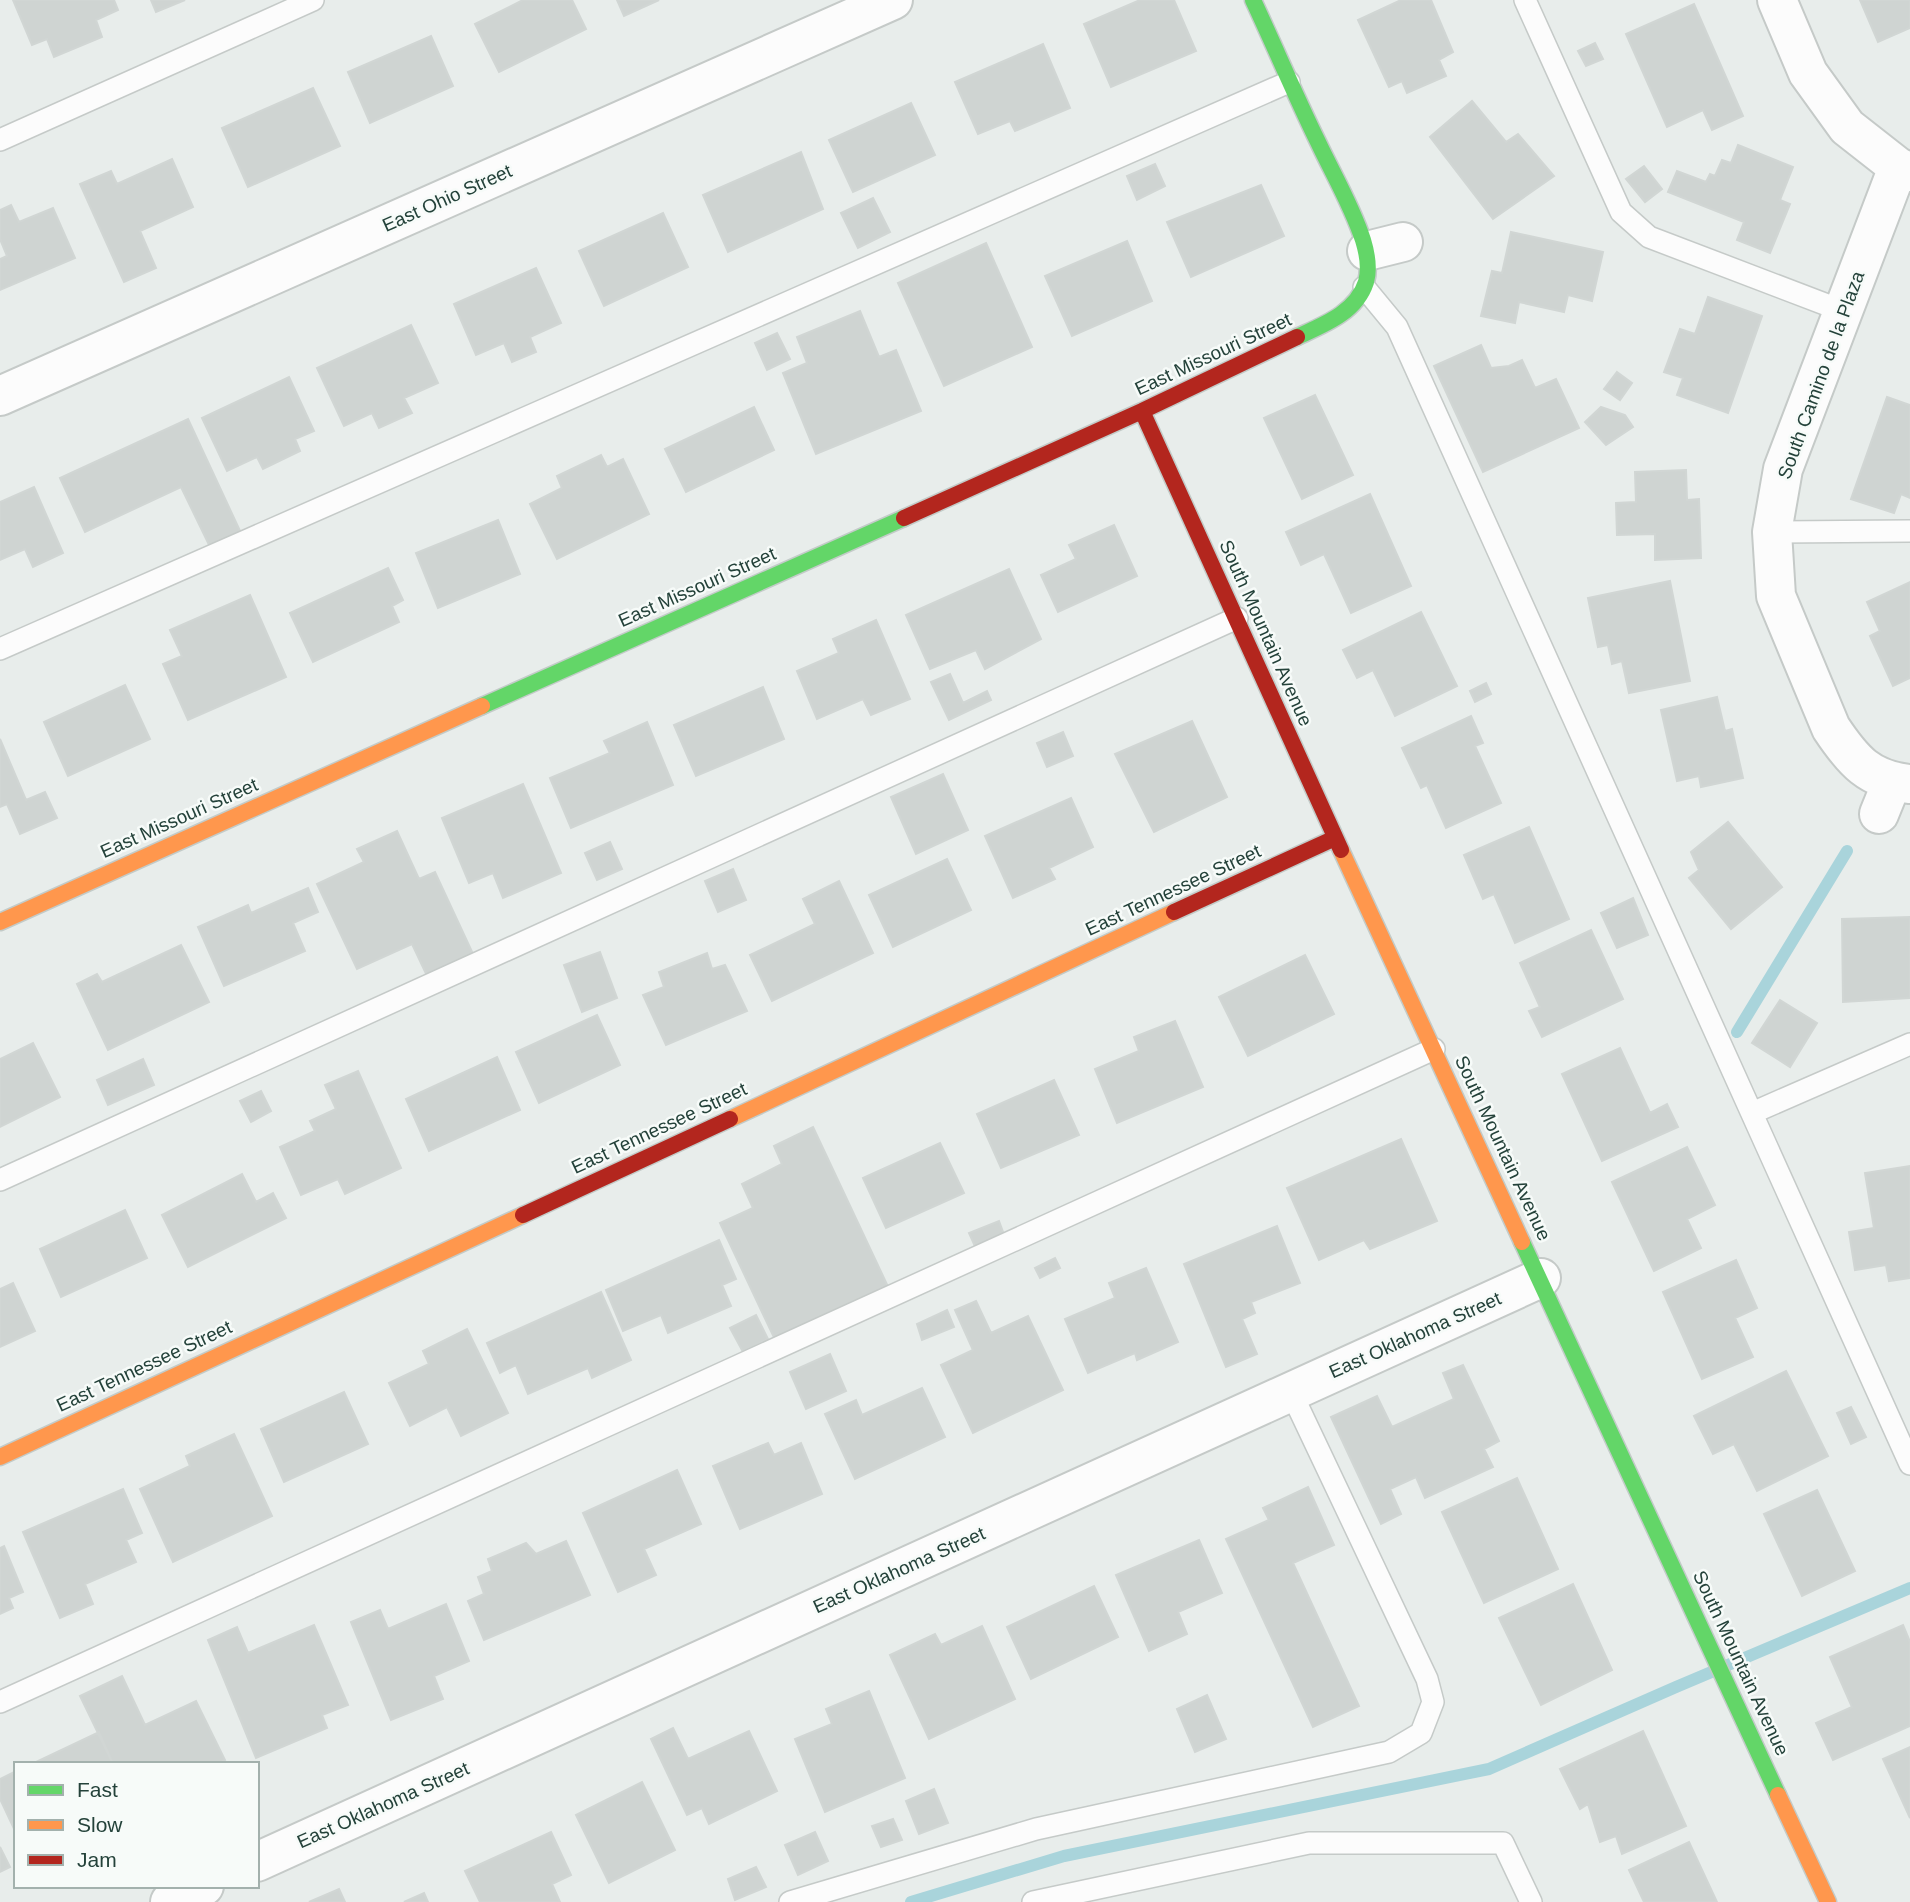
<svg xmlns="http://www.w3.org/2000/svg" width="1910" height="1902" viewBox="0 0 1910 1902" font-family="Arial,sans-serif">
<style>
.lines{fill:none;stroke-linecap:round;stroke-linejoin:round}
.stream{stroke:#a9d4db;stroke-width:12}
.building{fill:#cfd4d2;stroke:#d1d6d4;stroke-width:2}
.lane-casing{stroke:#c5cac8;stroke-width:24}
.street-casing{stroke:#c5cac8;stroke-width:42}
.fast-casing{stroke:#c3cbc8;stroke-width:19}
.slow-casing{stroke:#c3cbc8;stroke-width:19}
.jam-casing{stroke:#c3cbc8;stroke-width:19}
.lane{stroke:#fcfcfc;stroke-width:21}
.street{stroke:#fcfcfc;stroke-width:38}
.fast{stroke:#63d668;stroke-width:16}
.slow{stroke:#ff974d;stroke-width:16}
.jam{stroke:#b3261e;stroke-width:16}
.labels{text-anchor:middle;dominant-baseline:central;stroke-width:5;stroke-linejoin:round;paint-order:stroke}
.street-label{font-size:19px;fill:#24423a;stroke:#f7fbf9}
</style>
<rect width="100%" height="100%" fill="#e8edeb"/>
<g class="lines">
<path class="stream" d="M1737 1032 1847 851
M911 1902 1064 1856 1489 1769 1676 1687 1910 1588"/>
</g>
<path class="building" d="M13 0H114L118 10 96 20 102 37 54 57 47 39 32 45Z
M151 0H185L156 12Z
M523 0H572L586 29 499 72 475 24Z
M617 0H659L624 16Z
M1140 0H1174L1196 51 1111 87 1084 24Z
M1401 0H1431L1453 52 1439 60 1446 76 1407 93 1402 81 1389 87 1358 20Z
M1860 0H1910V28L1878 42Z
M1694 4 1743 116 1712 130 1703 110 1667 127 1626 34Z
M431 36 453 86 370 123 348 72Z
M1595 43 1603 59 1586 66 1578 51Z
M1043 44 1070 108 1015 131 1010 121 978 134 955 82Z
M313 88 340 146 248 187 222 128Z
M1472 101 1506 142 1518 134 1554 176 1493 219 1430 137Z
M911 103 935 155 853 192 829 140Z
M1738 145 1793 167 1780 200 1790 204 1770 253 1737 240 1744 222 1668 192 1677 171 1706 182 1710 174 1715 176 1722 160 1731 163Z
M801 152 823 209 728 252 703 195Z
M172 159 193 207 140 231 156 268 124 282 80 184 111 171 117 184Z
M1155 164 1165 186 1137 200 1127 176Z
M1644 166 1662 189 1645 202 1626 179Z
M1261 185 1284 236 1191 277 1167 222Z
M873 198 890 232 858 248 841 213Z
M11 205 19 222 53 208 75 258 0 290V259L7 256 0 239V210Z
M663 213 688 267 604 306 579 251Z
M1511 232 1603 252 1592 301 1568 295 1564 312 1519 302 1515 323 1481 316 1492 271 1502 273Z
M1127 241 1152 301 1072 336 1045 276Z
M986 243 1032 347 944 386 898 283Z
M536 268 561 323 530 337 536 352 512 362 504 343 476 355 454 304Z
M1708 297 1762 316 1728 413 1677 395 1683 378 1664 372 1680 329 1695 334Z
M860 311 879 357 896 350 921 411 816 454 783 373 807 363 797 337Z
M411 325 438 383 404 398 412 413 379 428 372 413 344 426 317 368Z
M777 333 790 359 767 370 755 343Z
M1481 345 1491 368 1509 366 1522 360 1535 388 1556 379 1579 428 1483 472 1434 366Z
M1617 372 1632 383 1620 400 1604 389Z
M289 377 314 431 295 439 300 451 263 469 257 457 227 471 202 418Z
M1315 395 1353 475 1302 499 1264 418Z
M1887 397 1910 405V498L1901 494 1894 513 1851 499Z
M754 407 774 450 686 492 665 449Z
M1601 407 1625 415 1633 427 1606 445 1585 422Z
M188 419 241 533 210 547 181 487 85 532 60 478Z
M601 455 607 467 623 459 649 514 557 559 530 504 562 488 557 476Z
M1686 470 1687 500 1699 499 1701 558 1655 560V534L1617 535 1616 503 1636 502 1635 472Z
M34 487 63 553 33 567 25 549 0 560V502Z
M1370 494 1411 586 1351 613 1324 554 1301 565 1286 532Z
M498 520 520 574 438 608 416 553Z
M1114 525 1137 576 1058 612 1041 575 1076 559 1069 545Z
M388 568 403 600 392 606 399 622 313 662 290 613Z
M1009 569 1041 639 985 669 976 650 930 669 906 615Z
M1670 581 1690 681 1629 693 1622 661 1612 664 1608 645 1598 647 1588 598Z
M1910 582V678L1893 686 1870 636 1880 631 1867 602Z
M250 595 286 677 188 720 163 664 182 656 170 630Z
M1421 612 1457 686 1395 716 1373 670 1357 678 1343 650Z
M876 620 910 699 871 715 863 699 817 719 797 671 839 653 833 639Z
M950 674 963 703 987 691 991 700 949 720 931 682Z
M1486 683 1491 694 1475 702 1470 691Z
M125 685 150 739 68 776 44 722Z
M763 687 784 739 696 776 674 725Z
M1717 697 1725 731 1732 729 1743 778 1701 787 1699 776 1677 781 1661 710Z
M1471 716 1483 743 1475 746 1501 803 1446 828 1427 785 1421 788 1402 748Z
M1192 721 1227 797 1154 832 1115 754Z
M647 722 673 785 571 828 550 778 610 753 604 741Z
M1063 732 1073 756 1047 767 1037 743Z
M0 739 26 800 45 792 57 818 20 834 7 804 0 807Z
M943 774 968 830 916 854 891 797Z
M523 784 561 873 503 898 493 873 469 883 442 818Z
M1071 798 1093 847 1049 868 1055 879 1013 898 985 836Z
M1728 822 1782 887 1731 929 1689 878 1699 870 1691 852Z
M1529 827 1569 919 1515 943 1494 894 1483 899 1464 855Z
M397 831 419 879 435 872 474 956 428 978 412 944 357 969 317 884 364 862 357 849Z
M610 842 622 869 597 880 585 853Z
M947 859 971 910 893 947 869 895Z
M733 869 746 900 718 912 705 881Z
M839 881 873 953 772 1001 750 955 815 924 803 899Z
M308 888 318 912 293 923 305 951 224 986 198 927 248 905 251 913Z
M1633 898 1648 935 1617 948 1601 913Z
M1910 917V998L1843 1002 1842 919Z
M1591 930 1623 999 1542 1037 1529 1011 1540 1007 1520 963Z
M181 945 209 1002 108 1050 77 984 97 974 102 982Z
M600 952 617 998 582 1012 564 965Z
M707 953 712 969 725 965 747 1011 666 1045 643 995 664 987 659 972Z
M1305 955 1334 1014 1248 1056 1219 997Z
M1780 1000 1817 1023 1790 1067 1752 1043Z
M597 1015 620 1065 539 1103 516 1052Z
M1175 1021 1203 1087 1117 1123 1095 1069 1139 1051 1134 1037Z
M33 1043 60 1097 0 1127V1059Z
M1620 1048 1650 1113 1667 1104 1678 1127 1602 1161 1562 1074Z
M497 1057 520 1110 429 1151 406 1099Z
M143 1059 154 1085 108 1105 97 1080Z
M358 1071 401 1168 345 1194 338 1179 301 1195 280 1147 315 1131 310 1121 336 1109 325 1085Z
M1054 1080 1079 1135 1001 1168 977 1114Z
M261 1091 271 1111 251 1122 240 1101Z
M813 1127 891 1293 778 1346 720 1223 753 1208 742 1184 782 1164 774 1146Z
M1401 1139 1437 1221 1370 1249 1364 1240 1319 1260 1287 1188Z
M940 1143 964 1193 886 1228 863 1178Z
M1687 1147 1715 1205 1687 1219 1701 1248 1654 1271 1612 1182Z
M1910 1166V1278L1889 1281 1886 1265 1855 1270 1849 1232 1874 1228 1865 1173Z
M242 1174 256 1202 273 1193 286 1218 188 1267 162 1215Z
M125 1210 147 1258 61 1297 40 1249Z
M999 1221 1006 1240 978 1253 969 1233Z
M1277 1226 1300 1283 1251 1302 1255 1313 1242 1319 1257 1354 1226 1367 1184 1264Z
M719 1240 736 1279 722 1285 731 1306 668 1333 661 1315 623 1331 606 1290Z
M1055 1258 1060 1268 1040 1278 1035 1268Z
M1736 1260 1757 1308 1735 1318 1753 1357 1702 1379 1663 1292Z
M1146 1268 1178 1342 1137 1360 1135 1353 1088 1373 1065 1319 1115 1298 1109 1283Z
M13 1283 35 1331 0 1347V1289Z
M601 1292 631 1360 592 1378 588 1368 528 1394 516 1365 500 1373 487 1343Z
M976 1301 991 1333 1028 1316 1063 1390 973 1433 941 1365 973 1350 955 1310Z
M947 1310 954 1327 922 1340 917 1324Z
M756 1315 768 1339 743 1352 730 1328Z
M467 1329 508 1413 461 1436 447 1407 410 1426 389 1383 429 1364 423 1351Z
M830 1354 846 1391 806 1409 790 1372Z
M1463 1365 1499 1441 1484 1449 1493 1467 1425 1498 1416 1477 1390 1489 1401 1514 1381 1524 1331 1417 1377 1396 1392 1427 1454 1399 1443 1373Z
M1786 1371 1828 1456 1757 1491 1734 1444 1713 1454 1694 1416Z
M922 1388 945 1437 855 1479 825 1414 856 1400 862 1415Z
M344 1392 368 1444 284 1482 261 1429Z
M1851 1407 1866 1437 1851 1444 1837 1413Z
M234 1434 272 1516 173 1562 140 1489 190 1466 186 1456Z
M768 1443 774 1455 801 1443 822 1494 740 1529 713 1466Z
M677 1470 701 1524 644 1549 656 1575 618 1592 583 1513Z
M1517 1478 1558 1569 1484 1603 1442 1512Z
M1308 1487 1334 1545 1293 1563 1359 1706 1313 1727 1226 1539 1269 1520 1263 1508Z
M123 1489 142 1533 126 1540 136 1562 85 1584 93 1604 60 1618 23 1532Z
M1817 1490 1855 1571 1802 1596 1764 1514Z
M1199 1540 1222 1593 1178 1612 1187 1634 1149 1651 1116 1575Z
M566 1541 590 1595 484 1640 468 1601 484 1594 478 1577 492 1571 488 1559 526 1543 536 1554Z
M4 1546 23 1592 9 1598 13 1608 0 1614V1548Z
M1573 1584 1612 1670 1541 1705 1499 1618Z
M1094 1586 1118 1637 1031 1679 1007 1627Z
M446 1604 469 1661 434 1676 443 1699 391 1720 351 1622 380 1610 388 1629Z
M314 1625 348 1705 322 1715 327 1728 256 1758 208 1640 237 1627 248 1653Z
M1903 1625 1910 1642V1726L1833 1760 1816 1723 1852 1707 1830 1657Z
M982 1626 1015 1699 929 1739 890 1655 935 1634 941 1645Z
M122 1676 145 1725 196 1701 225 1760 217 1764H113L80 1696Z
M869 1691 905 1778 825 1812 795 1739 832 1724 826 1709Z
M1207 1695 1226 1739 1195 1752 1177 1709Z
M673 1728 688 1759 749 1731 777 1791 709 1824 702 1808 687 1815 651 1739Z
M1643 1731 1686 1826 1622 1854 1616 1836 1600 1842 1588 1804 1580 1809 1560 1769Z
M99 1732 113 1764H32Z
M1910 1747V1818L1883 1759Z
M16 1771V1833L0 1799V1779Z
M642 1782 675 1850 609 1883 576 1815Z
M934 1789 948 1823 919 1834 906 1801Z
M893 1819 902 1840 881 1847 872 1826Z
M551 1832 571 1875 552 1884 560 1902H480L465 1871Z
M815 1832 828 1861 798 1875 785 1845Z
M1689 1842 1717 1902H1644L1629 1870Z
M0 1847 10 1867 0 1872Z
M756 1867 766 1887 735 1900 728 1879Z
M339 1889 345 1902H309Z
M424 1893 428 1902H404Z"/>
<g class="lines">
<defs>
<path id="lane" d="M1525 0 1621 212 1649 237 1843 311
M0 140 313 0
M1364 287 1397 327 1910 1464
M1772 532 1910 531
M0 649 1289 82
M1752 1113 1910 1044
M0 1180 1237 618
M0 1702 1434 1049
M790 1902 1036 1829 1389 1752 1421 1733 1433 1702 1427 1679 1291 1392
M1033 1902 1309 1843H1503L1531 1902"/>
<path id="street" d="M1777 0 1808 73 1847 127 1898 167 1910 172
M1898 167 1783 469 1772 532 1776 596 1831 728C1853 761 1869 780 1910 784
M1367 251 1403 242
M0 396 893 0
M1879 814 1892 782
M257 1862 1541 1278
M170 1902 204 1886"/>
<path id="fast" d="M1253 0C1275 47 1295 95 1318 142 1333 174 1352 206 1363 240 1367 253 1370 268 1366 282 1356 313 1323 325 1297 337
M482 706 904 518
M1522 1242 1778 1795"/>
<path id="slow" d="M1341 850 1522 1242
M0 922 482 706
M730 1119 1174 912
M0 1457 523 1215
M1778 1795 1828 1902"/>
<path id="jam" d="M1142 411 1341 850
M904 518 1142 411 1297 337
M1174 912 1335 838
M523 1215 730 1119"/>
</defs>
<use href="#lane" class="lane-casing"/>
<use href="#street" class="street-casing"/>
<use href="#fast" class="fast-casing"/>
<use href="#slow" class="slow-casing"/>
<use href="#jam" class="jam-casing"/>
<use href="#lane" class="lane"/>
<use href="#street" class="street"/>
<use href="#fast" class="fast"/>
<use href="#slow" class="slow"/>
<use href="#jam" class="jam"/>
</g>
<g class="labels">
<g class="street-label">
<text transform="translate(447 198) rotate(-24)">East Ohio Street</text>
<text transform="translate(1213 354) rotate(-25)">East Missouri Street</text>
<text transform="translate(1821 375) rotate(-70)">South Camino de la Plaza</text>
<text transform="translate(697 587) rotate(-24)">East Missouri Street</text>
<text transform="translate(1266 633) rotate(66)">South Mountain Avenue</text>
<text transform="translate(179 818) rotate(-24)">East Missouri Street</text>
<text transform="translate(1173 890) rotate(-25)">East Tennessee Street</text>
<text transform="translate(659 1128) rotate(-25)">East Tennessee Street</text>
<text transform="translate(1503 1148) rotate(65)">South Mountain Avenue</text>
<text transform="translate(1415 1335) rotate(-24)">East Oklahoma Street</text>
<text transform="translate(144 1366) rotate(-25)">East Tennessee Street</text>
<text transform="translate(899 1570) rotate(-24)">East Oklahoma Street</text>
<text transform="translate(1741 1663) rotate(65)">South Mountain Avenue</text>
<text transform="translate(383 1805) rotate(-24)">East Oklahoma Street</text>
</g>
</g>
<rect x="14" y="1762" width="245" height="126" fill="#f7fbf9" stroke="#a3b1ad" stroke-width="2"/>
<rect x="28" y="1785" width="35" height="10" fill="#63d668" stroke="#a3b1ad" stroke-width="2"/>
<text x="77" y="1797" font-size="21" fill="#24423a">Fast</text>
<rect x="28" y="1820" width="35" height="10" fill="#ff974d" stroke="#a3b1ad" stroke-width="2"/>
<text x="77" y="1832" font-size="21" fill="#24423a">Slow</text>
<rect x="28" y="1855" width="35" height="10" fill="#b3261e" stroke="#a3b1ad" stroke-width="2"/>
<text x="77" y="1867" font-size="21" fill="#24423a">Jam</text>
</svg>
